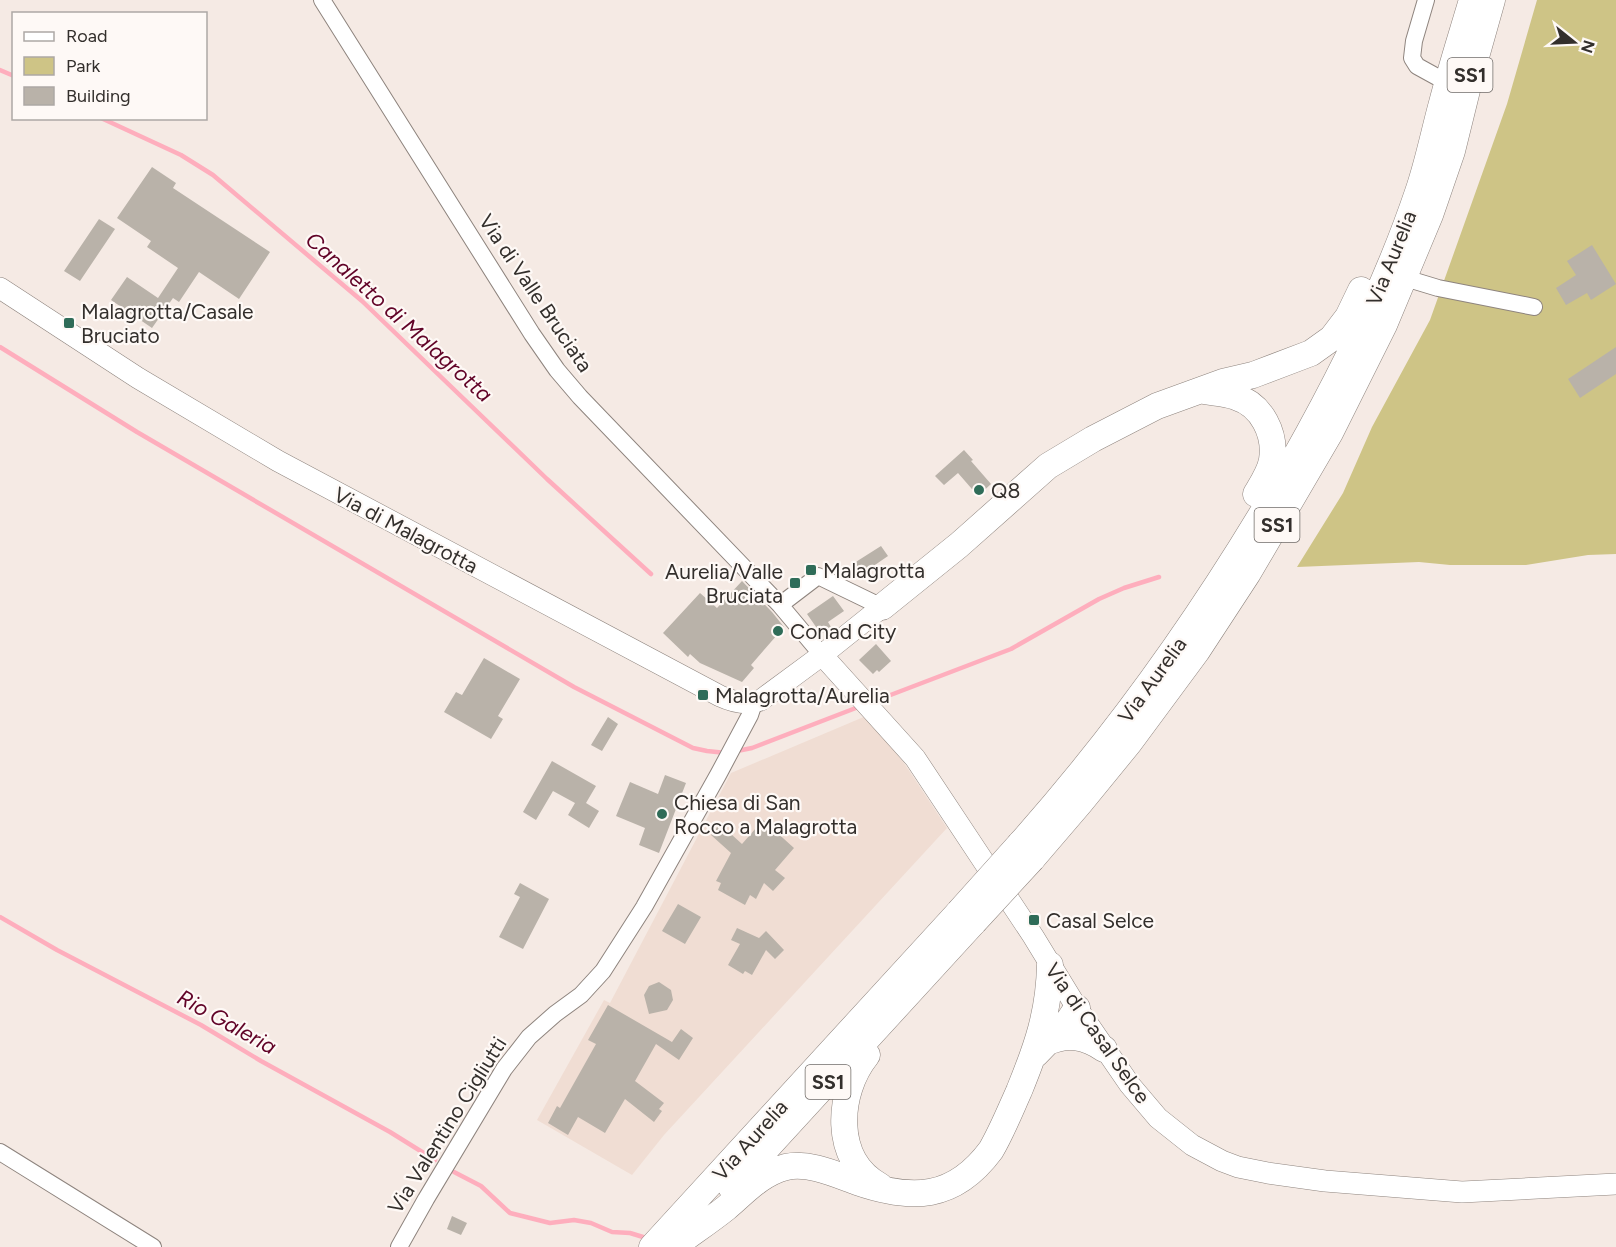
<svg xmlns="http://www.w3.org/2000/svg" width="1616" height="1247" viewBox="0 0 1616 1247" font-family="Figtree,sans-serif">
<style>
.built{fill:#f0ddd3}
.green{fill:#cec486}
.lines{fill:none;stroke-linecap:round;stroke-linejoin:round}
.stream{stroke:#feaebd;stroke-width:4.5}
.building{fill:#b9b2a9}
.minor-casing{stroke:#8e847e;stroke-width:18}
.major-casing{stroke:#8e847e;stroke-width:22}
.highway-casing{stroke:#8e847e;stroke-width:27}
.minor{stroke:#fff;stroke-width:16}
.major{stroke:#fff;stroke-width:21}
.highway{stroke:#fff;stroke-width:26}
.highway-bridge-casing{stroke:#8e847e;stroke-width:27;stroke-linecap:butt}
.highway-bridge{stroke:#fff;stroke-width:26}
.poi-dot{fill:#2f6c58;stroke:#fef9f6;stroke-width:2}
.labels{text-anchor:middle;dominant-baseline:central;stroke-width:4.5;stroke-linejoin:round;paint-order:stroke}
.shield{fill:#fef9f6;stroke:#706c69;stroke-width:1.5}
.shield-label{font-size:20px;font-weight:bold;fill:#332f2c}
.street-label{font-size:21px;fill:#332f2c;stroke:#fef9f6}
.poi-label{font-size:21px;fill:#332f2c;stroke:#fef9f6;text-anchor:start}
.water-label{font-size:22px;font-style:italic;fill:#610327;stroke:#fef9f6}
</style>
<rect width="100%" height="100%" fill="#f5eae4"/>
<path class="built" d="M866 716 904 763 947 828 664 1135 632 1175 537 1120 604 1000 610 1003 731 773Z"/>
<path class="green" d="M1537 0H1616V554L1588 555 1526 565H1450L1419 562 1297 567 1343 493 1372 427 1430 320 1507 104Z"/>
<g class="lines">
<path class="stream" d="M0 70 14 76
M101 118 181 155 213 175 362 301 547 479 651 574
M0 347 137 432 574 687 693 748 707 751 726 753
M880 699 1011 649 1099 599 1124 588 1159 577
M737 751 752 748 861 706
M0 917 57 950 201 1025 261 1061 390 1132 435 1160
M454 1172 481 1186 510 1213 550 1223 574 1220 591 1223 612 1232 630 1233 643 1237"/>
</g>
<path class="building" d="M152 167 176 183 173 188 270 252 239 299 199 272 179 302 173 298 152 328 111 300 127 277 158 298 178 268 147 247 151 241 117 218Z
M99 219 115 229 80 281 64 271Z
M1592 245 1616 284 1591 300 1587 293 1566 305 1556 288 1576 275 1567 261Z
M1616 347V374L1580 398 1568 379Z
M964 450 973 460 971 461 991 484 978 496 958 473 944 485 935 476Z
M881 546 888 556 859 576 851 565Z
M742 581 772 612 784 627 751 665 754 668 742 682 700 663 690 654 688 657 663 633 700 593 717 608Z
M833 596 844 611 828 622 831 627 821 634 807 614Z
M876 644 891 661 879 672 877 670 873 674 859 660Z
M484 658 520 679 498 716 503 719 491 739 444 712 456 692 462 695Z
M608 717 618 724 602 751 591 745Z
M552 761 596 786 586 803 599 811 589 828 568 815 575 803 553 791 536 820 523 812Z
M665 775 686 783 659 853 639 845 645 828 616 816 630 782 658 794Z
M763 820 794 848 775 870 785 878 773 891 764 883 756 899 750 895 745 905 718 890 721 883 716 881 731 853 711 835 720 824 742 844Z
M520 883 549 899 523 949 499 937 520 897 514 894Z
M678 904 701 917 685 944 662 931Z
M737 928 759 938 766 931 784 950 775 959 766 950 752 975 745 971 743 974 728 965 740 944 731 940Z
M659 982 671 990 673 1000 667 1010 649 1014 644 995 649 986Z
M608 1005 672 1042 681 1029 693 1038 679 1060 656 1044 635 1081 664 1103 659 1109 662 1111 654 1122 625 1099 605 1133 578 1117 568 1135 548 1123 557 1106 560 1108 596 1044 588 1040Z
M452 1216 467 1223 461 1235 447 1229Z"/>
<g class="lines">
<defs>
<path id="minor" d="M322 0 532 334 557 370 580 397 780 605 822 655
M1426 0 1414 41 1412 58 1417 66 1437 77
M1405 278 1438 288 1534 307
M780 605 818 576 882 607
M0 1152 153 1247
M399 1247 426 1199 504 1069 529 1037 555 1014 581 995 603 971 644 907 718 775 750 715 754 703"/>
<path id="major" d="M0 288 138 378 278 461 720 696C733 702 747 706 761 700L822 655 882 607
M822 655 915 758 1033 936 1077 1008 1130 1085 1158 1118 1192 1145 1222 1161 1238 1167 1268 1173 1325 1181 1462 1192 1616 1184"/>
<path id="highway" d="M1204 391C1215 393 1226 393 1236 397 1262 405 1276 434 1272 460 1270 472 1262 484 1256 494
M882 607 959 545 1048 466 1093 439 1157 406 1223 382 1253 375 1311 353 1332 338 1348 317 1361 290
M1020 844C1126 725 1214 599 1293 461 1341 376 1387 284 1418 192 1428 163 1434 132 1442 103 1451 68 1462 34 1472 0
M1032 859 1080 803 1129 743 1197 651 1248 573 1330 433 1384 325 1430 215 1452 151 1470 78 1492 0
M1046 1043C1067 1033 1085 1036 1104 1049
M1036 1054 1069 1020 1077 1008
M867 1055C837 1092 832 1160 880 1186
M731 1187 974 922
M681 1241C696 1230 711 1220 726 1208 744 1193 761 1173 786 1167 809 1162 835 1174 857 1182 912 1201 954 1200 991 1150 1002 1131 1010 1111 1019 1091 1037 1047 1049 1013 1050 965
M652 1247 959 912"/>
</defs>
<use href="#minor" class="minor-casing"/>
<use href="#major" class="major-casing"/>
<use href="#highway" class="highway-casing"/>
<use href="#minor" class="minor"/>
<use href="#major" class="major"/>
<use href="#highway" class="highway"/>
<defs>
<path id="highway-bridge" d="M959 912 1020 844
M974 922 1032 859"/>
</defs>
<use href="#highway-bridge" class="highway-bridge-casing"/>
<use href="#highway-bridge" class="highway-bridge"/>
</g>
<g class="poi-dot">
<rect x="63" y="317" width="12" height="12" rx="3"/>
<circle cx="979" cy="490" r="6"/>
<rect x="805" y="564" width="12" height="12" rx="3"/>
<rect x="789" y="577" width="12" height="12" rx="3"/>
<circle cx="778" cy="631" r="6"/>
<rect x="697" y="689" width="12" height="12" rx="3"/>
<circle cx="662" cy="814" r="6"/>
<rect x="1028" y="914" width="12" height="12" rx="3"/>
</g>
<g class="labels">
<g class="shield">
<rect x="1447.5" y="58" width="45" height="34" rx="4.5"/>
<rect x="1254.5" y="508" width="45" height="34" rx="4.5"/>
<rect x="805.5" y="1065" width="45" height="34" rx="4.5"/>
</g>
<g class="shield-label">
<text x="1470" y="75">SS1</text>
<text x="1277" y="525">SS1</text>
<text x="828" y="1082">SS1</text>
</g>
<g class="street-label">
<text transform="translate(1391 258) rotate(-68)">Via Aurelia</text>
<text transform="translate(536 293) rotate(56)">Via di Valle Bruciata</text>
<text transform="translate(406 530) rotate(28)">Via di Malagrotta</text>
<text transform="translate(1152 680) rotate(-54)">Via Aurelia</text>
<text transform="translate(1098 1033) rotate(55)">Via di Casal Selce</text>
<text transform="translate(447 1125) rotate(-58)">Via Valentino Cigliutti</text>
<text transform="translate(750 1140) rotate(-48)">Via Aurelia</text>
</g>
<g class="poi-label">
<text x="81" y="311">Malagrotta/Casale<tspan x="81" dy="24">Bruciato</tspan></text>
<text x="991" y="490">Q8</text>
<text x="823" y="570">Malagrotta</text>
<text x="783" y="571" text-anchor="end">Aurelia/Valle<tspan x="783" dy="24">Bruciata</tspan></text>
<text x="790" y="631">Conad City</text>
<text x="715" y="695">Malagrotta/Aurelia</text>
<text x="674" y="802">Chiesa di San<tspan x="674" dy="24">Rocco a Malagrotta</tspan></text>
<text x="1046" y="920">Casal Selce</text>
</g>
<g class="water-label">
<text transform="translate(399 317) rotate(42)">Canaletto di Malagrotta</text>
<text transform="translate(227 1022) rotate(29)">Rio Galeria</text>
</g>
</g>
<rect x="12" y="12" width="195" height="108" fill="#fef9f6" stroke="#ada8a5" stroke-width="1.5"/>
<rect x="24" y="32" width="30" height="9" fill="#ffffff" stroke="#ada8a5" stroke-width="1.5"/>
<text x="66" y="42" font-size="18" fill="#332f2c">Road</text>
<rect x="24" y="57" width="30" height="18" fill="#cec486" stroke="#ada8a5" stroke-width="1.5"/>
<text x="66" y="72" font-size="18" fill="#332f2c">Park</text>
<rect x="24" y="87" width="30" height="18" fill="#b9b2a9" stroke="#ada8a5" stroke-width="1.5"/>
<text x="66" y="102" font-size="18" fill="#332f2c">Building</text>
<g transform="translate(1574 42) rotate(108)" stroke="#fef9f6" stroke-width="4.5" paint-order="stroke">
<path d="M0-4.5L10 22L0 15L-10 22Z" fill="#332f2c"/>
<text y="-9" font-size="16" font-weight="bold" text-anchor="middle" fill="#332f2c">N</text>
</g>
</svg>
